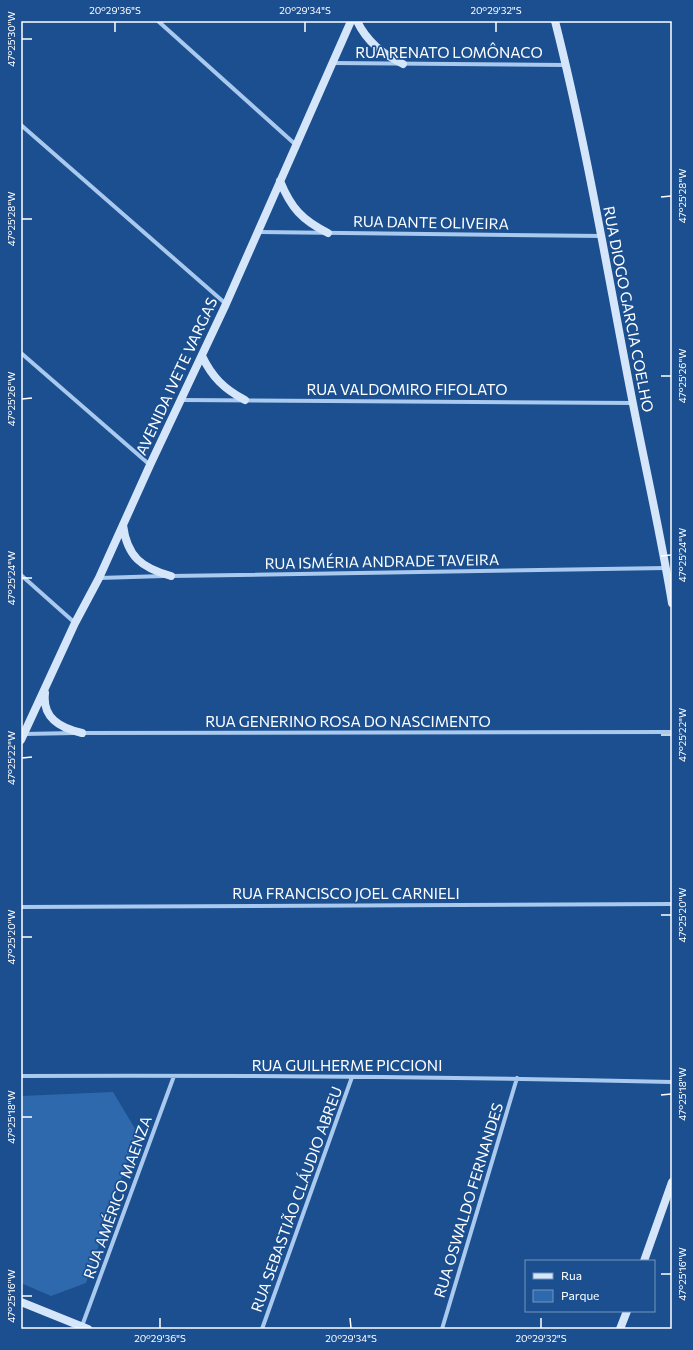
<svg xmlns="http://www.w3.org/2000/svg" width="693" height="1350" viewBox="0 0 693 1350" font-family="Commissioner,sans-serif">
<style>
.green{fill:#2e69ad}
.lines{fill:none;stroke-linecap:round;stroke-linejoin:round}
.street{stroke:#a9c9ee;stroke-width:4}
.secondary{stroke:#d6e6fa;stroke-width:8}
.ticks{fill:none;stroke:#fff;stroke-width:1.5}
.labels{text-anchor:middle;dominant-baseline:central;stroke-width:3.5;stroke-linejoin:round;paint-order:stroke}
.street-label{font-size:15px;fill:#fff;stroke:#1b4f8f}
.neatline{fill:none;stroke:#fff;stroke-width:1.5}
.ticks-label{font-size:10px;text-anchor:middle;fill:#fff}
</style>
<rect width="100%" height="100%" fill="#1b4f8f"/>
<path class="green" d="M113 1092 137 1132 86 1283 51 1296 21 1283V1096Z"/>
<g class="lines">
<path class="street" d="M158 21 296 145
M333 63 566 65
M21 125 226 304
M259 232 602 236
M21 353 150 465
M182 400 633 403
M21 575 75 623
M171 576 666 568
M99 578 164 576
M80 733 672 732
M24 734 74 733
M21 907 672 904
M21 1076C238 1075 455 1077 672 1082
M82 1326 174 1076
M262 1329 352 1077
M442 1329 517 1078"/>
<path class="secondary" d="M357 21C367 42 383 54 403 64
M555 21C587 147 608 276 633 404 646 470 661 536 672 603
M280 181C291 208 302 220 328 233
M202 356C212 377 224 389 245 400
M123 525C127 557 142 568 171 576
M45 693C42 718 60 728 82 733
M21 740 75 623 99 578 150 465 226 304 351 21
M644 1261 672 1182
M21 1302 88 1329
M620 1329 627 1311"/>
</g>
<path class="ticks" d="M115 22V32M305 22V32M496 22V32M22 39H32M661 197 671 196M22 219H32M661 376H671M22 399 32 398M661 556 671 555M22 578H32M661 735H671M22 758 32 757M661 915H671M22 937H32M661 1095 671 1094M22 1117H32M661 1274H671M22 1296H32M160 1318V1328M350 1318 351 1328M541 1318V1328"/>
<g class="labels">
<g class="street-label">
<text x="449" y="52">RUA RENATO LOMÔNACO</text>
<text transform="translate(431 222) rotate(1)">RUA DANTE OLIVEIRA</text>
<text transform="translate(629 309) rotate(79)">RUA DIOGO GARCIA COELHO</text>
<text transform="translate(176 376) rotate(-65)">AVENIDA IVETE VARGAS</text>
<text x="407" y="389">RUA VALDOMIRO FIFOLATO</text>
<text transform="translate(382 561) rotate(-1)">RUA ISMÉRIA ANDRADE TAVEIRA</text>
<text x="348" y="721">RUA GENERINO ROSA DO NASCIMENTO</text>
<text x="346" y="893">RUA FRANCISCO JOEL CARNIELI</text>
<text x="347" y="1065">RUA GUILHERME PICCIONI</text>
<text transform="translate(117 1197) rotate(-70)">RUA AMÉRICO MAENZA</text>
<text transform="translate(296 1199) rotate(-70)">RUA SEBASTIÃO CLÁUDIO ABREU</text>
<text transform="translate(468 1200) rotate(-73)">RUA OSWALDO FERNANDES</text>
</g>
</g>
<rect width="693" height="1350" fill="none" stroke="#1b4f8f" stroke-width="44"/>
<rect x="525" y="1260" width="130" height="52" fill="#1b4f8f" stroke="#7695bc"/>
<rect x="533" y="1273" width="20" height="6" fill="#d6e6fa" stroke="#7695bc"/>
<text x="561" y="1280" font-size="12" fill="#ffffff">Rua</text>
<rect x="533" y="1290" width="20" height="12" fill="#2e69ad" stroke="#7695bc"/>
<text x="561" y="1300" font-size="12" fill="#ffffff">Parque</text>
<rect x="22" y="22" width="649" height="1306" class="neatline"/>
<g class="ticks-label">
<text x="115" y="14">20°29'36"S</text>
<text x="305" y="14">20°29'34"S</text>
<text x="496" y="14">20°29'32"S</text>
<text transform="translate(11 39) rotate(-90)" y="4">47°25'30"W</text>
<text transform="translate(682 196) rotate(-90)" y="4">47°25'28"W</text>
<text transform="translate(11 219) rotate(-90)" y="4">47°25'28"W</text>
<text transform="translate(682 376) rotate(-90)" y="4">47°25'26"W</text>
<text transform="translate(11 399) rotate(-90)" y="4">47°25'26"W</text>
<text transform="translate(682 555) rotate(-90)" y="4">47°25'24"W</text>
<text transform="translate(11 578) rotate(-90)" y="4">47°25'24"W</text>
<text transform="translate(682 735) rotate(-90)" y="4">47°25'22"W</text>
<text transform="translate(11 758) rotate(-90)" y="4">47°25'22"W</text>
<text transform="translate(682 915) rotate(-90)" y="4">47°25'20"W</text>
<text transform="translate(11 937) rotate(-90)" y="4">47°25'20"W</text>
<text transform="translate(682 1094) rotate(-90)" y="4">47°25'18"W</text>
<text transform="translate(11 1117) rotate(-90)" y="4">47°25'18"W</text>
<text transform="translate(682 1274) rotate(-90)" y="4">47°25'16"W</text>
<text transform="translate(11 1296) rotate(-90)" y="4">47°25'16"W</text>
<text x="160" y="1342">20°29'36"S</text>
<text x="351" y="1342">20°29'34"S</text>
<text x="541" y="1342">20°29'32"S</text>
</g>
</svg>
